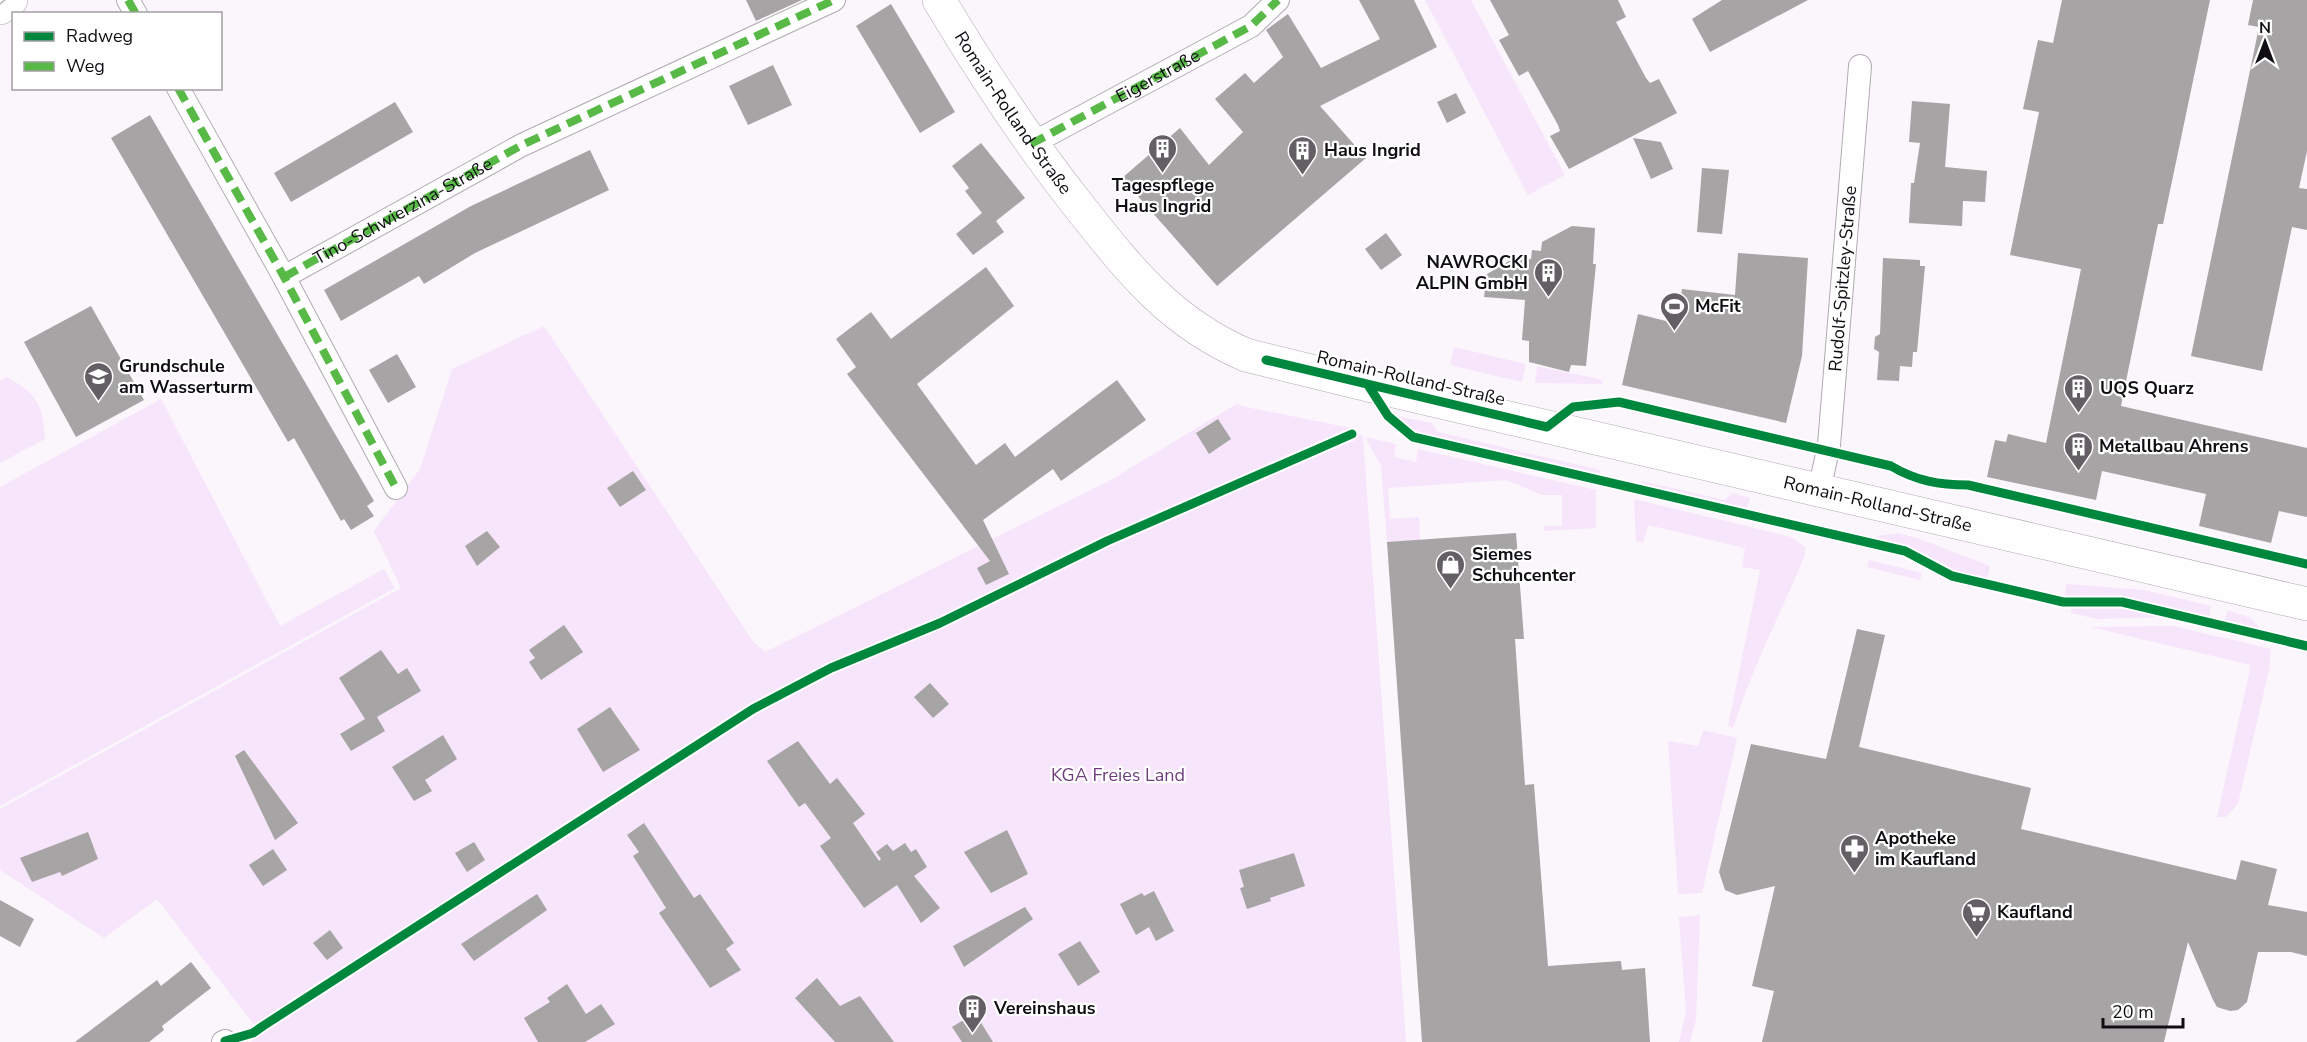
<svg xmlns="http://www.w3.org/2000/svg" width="2307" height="1042" viewBox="0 0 2307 1042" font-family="'Nunito Sans',sans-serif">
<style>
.green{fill:#f7e5fb}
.building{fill:#a6a4a4}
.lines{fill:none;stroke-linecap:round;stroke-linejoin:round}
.street-casing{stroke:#afabb0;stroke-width:24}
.secondary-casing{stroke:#afabb0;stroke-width:34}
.street{stroke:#fefeff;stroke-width:22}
.secondary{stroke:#fefeff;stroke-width:33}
.tram{stroke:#b6b5b6;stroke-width:1.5}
.quiet{stroke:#58b947;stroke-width:8;stroke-dasharray:15 8;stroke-linecap:butt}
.cycleway-casing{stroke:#fff;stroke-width:13}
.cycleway{stroke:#00873e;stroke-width:9}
.labels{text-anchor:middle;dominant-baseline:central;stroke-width:4.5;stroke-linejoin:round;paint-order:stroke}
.street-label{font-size:18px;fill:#110e13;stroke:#fff}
.poi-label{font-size:18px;font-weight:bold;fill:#110e13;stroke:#fff;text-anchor:start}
.park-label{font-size:18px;fill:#6e3d7c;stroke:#fff}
</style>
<rect width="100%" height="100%" fill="#fbf6fc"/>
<path class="green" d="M1425 0H1471L1565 175 1528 195Z
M544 326 752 640 765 652 1109 481 1238 403 1241 406 1346 427 1363 436 1406 1042H251L261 1034 157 899 104 938 0 870V809L401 588 374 531 420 469 452 369Z
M1454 347 1526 364 1522 382 1450 365Z
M1537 366 1603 380 1602 384 1535 383Z
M7 377C36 393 44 406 45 439L0 463V381Z
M161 399 280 626 384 569 395 588 0 806V487Z
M1390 415 1432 423 1438 432 1600 470 1599 477 1419 435Z
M1365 437 1396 444 1394 457 1416 462 1418 449 1596 490V528L1544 531V526H1562V495H1542L1506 480 1388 488 1390 519 1419 517 1420 540 1387 542 1381 466Z
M1642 481 1724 500 1733 493 1750 498 1747 511 1640 486Z
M1634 499 1791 537 1805 547V555C1781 613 1752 668 1733 728L1728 726 1760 570 1742 567 1745 548 1648 525 1643 543 1636 541Z
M1898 533 1917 538 1990 566 1987 581 1951 572 1905 547 1872 540 1879 536Z
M1869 560 1922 573 1920 580 1867 567Z
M2067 584 2144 590 2211 606 2209 620 2118 598 2064 599Z
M2108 604 2171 617 2097 619 2071 613 2072 605Z
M2227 610 2251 618 2264 633 2225 624Z
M2173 626 2271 649 2269 670 2238 804 2226 817H2217L2251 665 2090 627Z
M1703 730 1737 738 1702 893 1678 894 1668 741 1698 746Z
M1700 915 1696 1020 1690 1042H1679L1686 1011 1679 917Z"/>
<path class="building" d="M746 0H802L756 21Z
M1359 0H1414L1437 47 1320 106 1366 158 1217 286 1122 178 1180 128 1209 165 1243 132 1215 99 1245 73 1254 83 1283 57 1266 30 1288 14 1321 68 1380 39Z
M1490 0H1618L1626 17 1616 22 1646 78 1650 83 1659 79 1677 113 1569 169 1550 136 1560 131 1558 125 1528 71 1519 76 1499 40 1509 35Z
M1722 0H1808L1710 52 1692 19Z
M2062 0H2210L2163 224H2158L2121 406 2307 448V517L2279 511 2271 543 2199 526 2206 494 2102 471 2096 500 1987 477 1995 440 2006 442 2008 434 2046 443 2081 269 2010 255 2039 112 2023 109 2038 40 2053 43Z
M2253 0H2307V151L2299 188 2307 189V230L2292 227 2262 371 2191 356 2259 27 2248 25Z
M891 4 955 112 920 133 856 26Z
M773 65 792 105 748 125 729 86Z
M1456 93 1466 113 1447 123 1437 102Z
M1912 101 1950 104 1945 167 1987 171 1985 202 1963 201 1962 226 1909 223 1911 183H1914L1920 143 1909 142Z
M395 102 413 132 291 202 274 173Z
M150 115 374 501 367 506 374 516 351 530 344 519 341 521 294 438 288 442 111 138Z
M1633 138 1661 142 1673 169 1651 179Z
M981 143 1025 198 996 221 1004 232 973 255 956 234 982 213 965 191 969 188 952 166Z
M590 150 609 190 475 253 424 284 419 276 341 321 324 290 471 206Z
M1702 168 1729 170 1722 234 1697 232Z
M1572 226 1595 228 1593 264H1596L1586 366 1571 365 1569 372 1529 362V341L1522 340 1525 300 1484 297 1487 274 1514 258 1531 259 1532 250 1541 251 1542 242Z
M1386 233 1402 255 1381 270 1365 249Z
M1738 253 1808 258 1802 356 1786 423 1622 385 1638 314 1678 324 1682 289 1735 295Z
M1883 258 1920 260V266H1925L1917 352H1913L1912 367 1900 366 1899 381 1877 380 1879 352 1874 349 1875 337 1880 334Z
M986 267 1014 306 917 384 976 465 1005 443 1015 457 1117 380 1146 420 1061 481 1053 469 983 520 1009 574 986 585 977 568 990 561 847 374 856 367 836 339 871 312 891 339Z
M91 306 144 400 76 437 24 342Z
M397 354 416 387 388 403 369 370Z
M1218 419 1231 439 1209 454 1196 433Z
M633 471 646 490 620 507 607 488Z
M487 531 500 547 477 566 465 546Z
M1516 533 1524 639H1515L1525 785 1534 784 1548 966 1621 961 1622 970 1645 968 1650 1042H1422L1387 542Z
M564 625 583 652 541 680 529 662 535 658 529 650Z
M1857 629 1885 635 1859 747 2031 788 2021 829 2236 880 2241 860 2277 869 2268 905 2307 912V956L2291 952H2258L2247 1002 2238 1010 2230 1011 2217 1007 2213 1000 2188 942 2164 1042H1762L1774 991 1752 986 1775 886 1737 895 1725 890 1719 872 1751 744 1826 759Z
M381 650 398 674 407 668 421 691 377 717 385 731 351 751 340 734 365 719 339 678Z
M930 683 949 704 933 718 914 697Z
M610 707 640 750 603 772 577 729Z
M443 735 457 759 425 780 432 791 414 801 392 767Z
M798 741 830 784 837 778 865 814 853 823 879 861 881 859 876 852 887 844 893 851 905 843 911 852 916 849 927 867 914 876 940 908 921 923 897 885 864 908 820 846 831 838 805 803 799 807 767 761Z
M244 750 298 823 275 840 235 756Z
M644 823 694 898 700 894 734 943 726 949 741 970 710 988 659 913 666 908 633 856 639 852 627 835Z
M1007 830 1028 874 991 893 964 852Z
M88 832 98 859 62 876 60 872 32 882 20 858Z
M474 842 485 860 467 872 455 853Z
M273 849 287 870 263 886 249 865Z
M1294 853 1305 886 1270 898 1271 901 1247 909 1240 888 1244 887 1239 870Z
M1154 891 1174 931 1156 941 1149 927 1136 935 1120 904 1142 893 1144 896Z
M537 894 547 910 474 961 461 944Z
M0 900 34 919 20 947 0 936Z
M1025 907 1033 919 964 967 953 946Z
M330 930 343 948 327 960 313 943Z
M1080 941 1100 972 1078 986 1058 954Z
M191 962 211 988 162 1026 164 1030 149 1042H75L157 980 161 986Z
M817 978 840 1006 860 996 894 1042H835L795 998Z
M567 984 586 1014 601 1004 615 1024 585 1042H538L524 1018 550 1002 547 998Z
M975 1013 993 1042H962L952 1027Z"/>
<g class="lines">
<defs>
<g id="street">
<path d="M128 0 136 14"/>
<path d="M178 88 284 277 396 488"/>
<path id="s1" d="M1031 144 1251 26 1278 0"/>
<path d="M284 277 522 145 834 0"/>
<path id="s2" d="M1819 491 1829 445 1860 66"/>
<path d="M223 1042 225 1041"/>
</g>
<g id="secondary">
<path id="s3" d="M939 0C982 72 1026 139 1078 205 1128 268 1169 322 1246 355L1368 385 2307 604"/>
<path d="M0 8 11 0"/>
</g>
</defs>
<use href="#street" class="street-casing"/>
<use href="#secondary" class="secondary-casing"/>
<use href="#street" class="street"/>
<use href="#secondary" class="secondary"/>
<path class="tram" d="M0 4 5 0"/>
<g class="quiet">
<path d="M128 0 136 14"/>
<path d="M178 88 284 277 396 488"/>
<path d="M1031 144 1251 26 1278 0"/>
<path id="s4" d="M284 277 522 145 834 0"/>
</g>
<defs>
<path id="cycleway" d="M1266 360 1547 427 1573 407 1619 402 1891 466C1916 481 1940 485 1968 485L2307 564
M1368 385 1388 416 1413 437 1905 551 1952 576 2063 602H2122L2307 646
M225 1041 253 1033 263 1026 753 709 831 668 940 623 1107 541 1352 434"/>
</defs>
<use href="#cycleway" class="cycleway-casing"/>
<use href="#cycleway" class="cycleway"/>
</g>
<defs>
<symbol id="building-pin" viewBox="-11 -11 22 30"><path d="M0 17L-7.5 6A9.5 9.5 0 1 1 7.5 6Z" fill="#635f65" stroke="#fff"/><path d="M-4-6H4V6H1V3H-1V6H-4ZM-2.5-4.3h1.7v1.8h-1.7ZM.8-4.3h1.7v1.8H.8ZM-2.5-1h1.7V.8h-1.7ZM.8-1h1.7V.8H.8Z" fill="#fff"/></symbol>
<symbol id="stadium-pin" viewBox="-11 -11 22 30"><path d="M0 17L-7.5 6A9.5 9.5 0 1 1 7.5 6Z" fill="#635f65" stroke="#fff"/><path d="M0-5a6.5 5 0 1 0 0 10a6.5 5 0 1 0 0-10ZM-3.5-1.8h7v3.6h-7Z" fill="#fff"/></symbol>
<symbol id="school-pin" viewBox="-11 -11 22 30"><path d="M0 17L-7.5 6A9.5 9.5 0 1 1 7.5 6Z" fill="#635f65" stroke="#fff"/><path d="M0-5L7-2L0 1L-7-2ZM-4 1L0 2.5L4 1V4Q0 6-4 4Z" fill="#fff"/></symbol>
<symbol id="shop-pin" viewBox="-11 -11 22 30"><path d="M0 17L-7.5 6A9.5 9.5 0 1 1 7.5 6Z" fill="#635f65" stroke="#fff"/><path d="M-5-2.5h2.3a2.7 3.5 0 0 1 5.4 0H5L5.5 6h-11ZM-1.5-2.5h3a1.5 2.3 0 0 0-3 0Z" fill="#fff"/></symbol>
<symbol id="pharmacy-pin" viewBox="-11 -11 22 30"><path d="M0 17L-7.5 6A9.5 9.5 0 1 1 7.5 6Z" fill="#635f65" stroke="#fff"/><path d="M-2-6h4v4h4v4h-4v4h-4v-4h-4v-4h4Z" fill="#fff"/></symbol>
<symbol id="supermarket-pin" viewBox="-11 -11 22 30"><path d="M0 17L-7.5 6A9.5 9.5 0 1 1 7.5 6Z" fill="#635f65" stroke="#fff"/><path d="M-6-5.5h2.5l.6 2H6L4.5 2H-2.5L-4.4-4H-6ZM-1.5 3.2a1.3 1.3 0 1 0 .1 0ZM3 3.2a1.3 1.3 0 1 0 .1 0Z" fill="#fff"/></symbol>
</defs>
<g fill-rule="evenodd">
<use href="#building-pin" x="1146" y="132" width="33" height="45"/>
<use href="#building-pin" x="1286" y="134" width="33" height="45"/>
<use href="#building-pin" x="1532" y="256" width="33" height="45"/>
<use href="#stadium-pin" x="1658" y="290" width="33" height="45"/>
<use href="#school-pin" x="82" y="360" width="33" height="45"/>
<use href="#building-pin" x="2062" y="372" width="33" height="45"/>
<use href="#building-pin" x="2062" y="430" width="33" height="45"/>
<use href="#shop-pin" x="1434" y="548" width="33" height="45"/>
<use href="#pharmacy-pin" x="1838" y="832" width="33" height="45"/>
<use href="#supermarket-pin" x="1960" y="896" width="33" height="45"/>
<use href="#building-pin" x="956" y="992" width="33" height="45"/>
</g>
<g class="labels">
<g class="street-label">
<text stroke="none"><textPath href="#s1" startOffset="144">Eigerstraße</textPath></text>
<text stroke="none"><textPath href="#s3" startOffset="135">Romain-Rolland-Straße</textPath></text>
<text stroke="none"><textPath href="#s4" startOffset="136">Tino-Schwierzina-Straße</textPath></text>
<text stroke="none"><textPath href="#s2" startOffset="214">Rudolf-Spitzley-Straße</textPath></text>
<text transform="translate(1411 378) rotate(13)">Romain-Rolland-Straße</text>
<text stroke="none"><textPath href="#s3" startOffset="1125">Romain-Rolland-Straße</textPath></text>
</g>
<g class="poi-label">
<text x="1324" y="150">Haus Ingrid</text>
<text x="1163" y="185" text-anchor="middle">Tagespflege<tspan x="1163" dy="21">Haus Ingrid</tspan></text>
<text x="1528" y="262" text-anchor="end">NAWROCKI<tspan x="1528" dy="21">ALPIN GmbH</tspan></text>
<text x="1695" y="306">McFit</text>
<text x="119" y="366">Grundschule<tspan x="119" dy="21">am Wasserturm</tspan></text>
<text x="2100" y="388">UQS Quarz</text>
<text x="2099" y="446">Metallbau Ahrens</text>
<text x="1472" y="554">Siemes<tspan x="1472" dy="21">Schuhcenter</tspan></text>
<text x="1875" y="838">Apotheke<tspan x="1875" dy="21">im Kaufland</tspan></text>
<text x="1997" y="912">Kaufland</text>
<text x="994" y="1008">Vereinshaus</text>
</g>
<g class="park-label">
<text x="1118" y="775">KGA Freies Land</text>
</g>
</g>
<rect x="12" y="12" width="210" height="78" fill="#ffffff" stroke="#a09fa1" stroke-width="1.5"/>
<rect x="24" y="32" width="30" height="9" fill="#00873e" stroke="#a09fa1" stroke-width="1.5"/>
<text x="66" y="42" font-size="18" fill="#110e13">Radweg</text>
<rect x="24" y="62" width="30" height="9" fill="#58b947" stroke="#a09fa1" stroke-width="1.5"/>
<text x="66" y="72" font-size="18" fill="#110e13">Weg</text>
<g transform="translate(2265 42)" stroke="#ffffff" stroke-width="4.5" paint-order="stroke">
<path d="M0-4.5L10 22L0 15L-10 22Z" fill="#110e13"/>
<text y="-9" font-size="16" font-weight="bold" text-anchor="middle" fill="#110e13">N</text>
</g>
<path d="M2103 1018v9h80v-9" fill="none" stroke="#110e13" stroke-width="3"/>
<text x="2112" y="1018" font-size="18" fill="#110e13" stroke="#ffffff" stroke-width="4.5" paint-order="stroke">20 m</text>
</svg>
